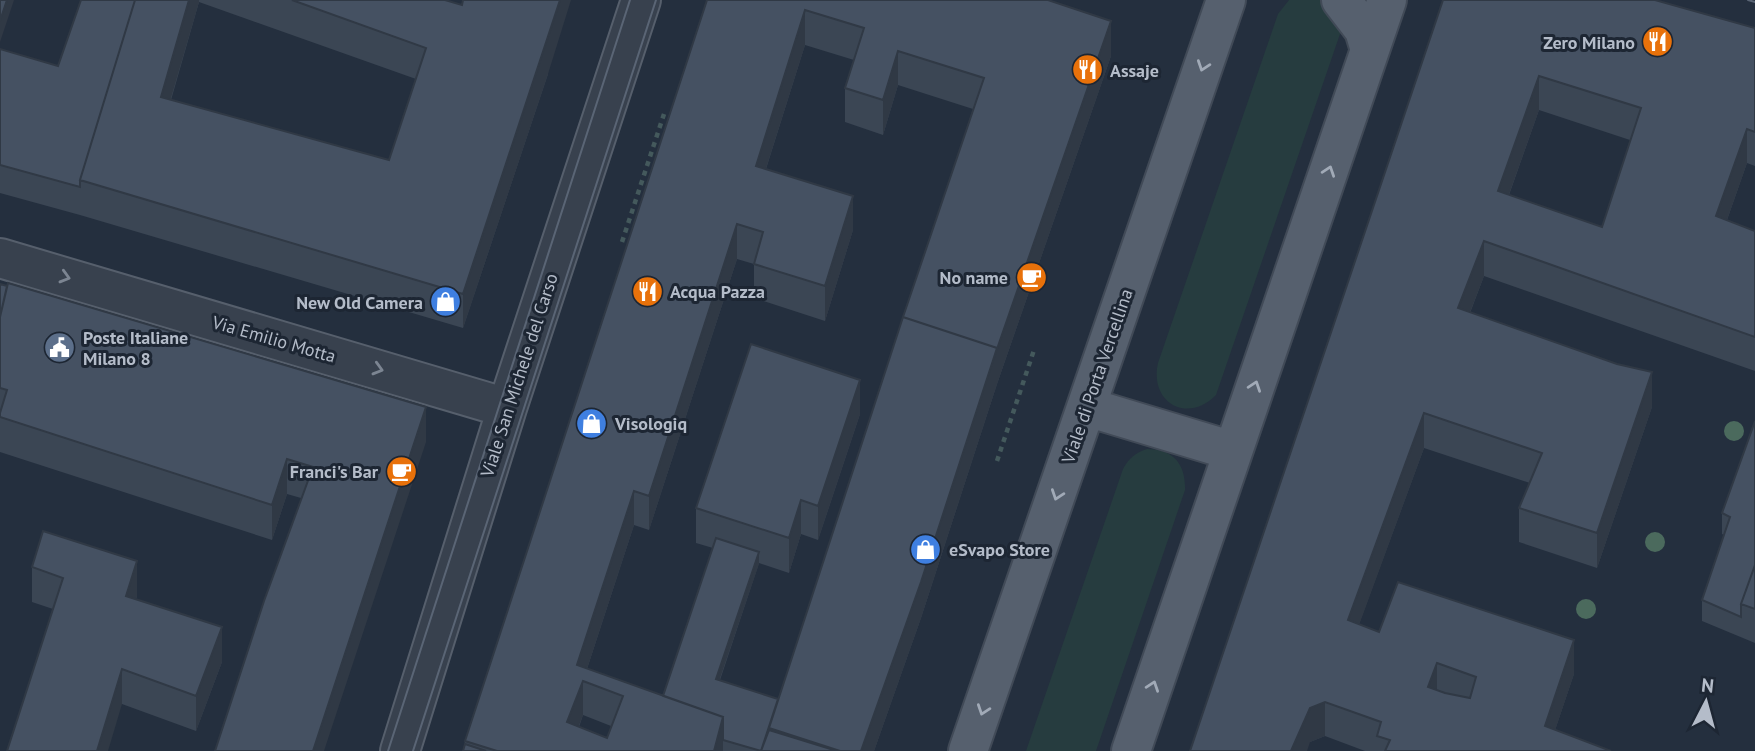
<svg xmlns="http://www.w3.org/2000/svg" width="1755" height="751" viewBox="0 0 1755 751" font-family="'PT Sans',sans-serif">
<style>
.green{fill:#263c3f}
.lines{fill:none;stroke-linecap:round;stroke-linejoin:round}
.minor-casing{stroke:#565f6c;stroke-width:42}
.major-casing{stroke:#414a57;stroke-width:42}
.path{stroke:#44595c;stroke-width:4.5;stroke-dasharray:5 5;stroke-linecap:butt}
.minor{stroke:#38414e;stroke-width:38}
.major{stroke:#56606e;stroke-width:38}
.tram{stroke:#5a6575;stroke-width:2}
.tree{fill:#4b6a5d}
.wall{fill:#3b4654;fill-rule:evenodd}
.shaded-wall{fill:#303945}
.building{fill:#455162;stroke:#303945;stroke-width:2;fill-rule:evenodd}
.oneway{stroke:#a1aab7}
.oneway2{stroke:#7c8592}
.labels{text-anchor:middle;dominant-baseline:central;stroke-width:6;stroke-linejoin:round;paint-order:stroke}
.poi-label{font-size:18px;font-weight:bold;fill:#b4bcc9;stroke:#1d2633;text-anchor:start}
.street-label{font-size:18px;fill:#b4bcc9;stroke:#1d2633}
</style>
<rect width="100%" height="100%" fill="#242f3e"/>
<path class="green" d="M1289 0H1327L1341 24 1340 34 1216 395C1188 424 1149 403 1158 363L1278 14Z
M1147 449C1173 449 1186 464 1185 490L1096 751H1026L1123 469C1129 458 1135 453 1147 449Z"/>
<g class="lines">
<defs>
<path id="minor" d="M0 258 507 408
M400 751 507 408 641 0"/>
<path id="major" d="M1341 0 1364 30 1370 50
M1087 407 1233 451
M968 751 1226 0
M1131 751 1387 0"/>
</defs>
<use href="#minor" class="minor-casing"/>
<use href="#major" class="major-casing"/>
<path class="path" d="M622 242 664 114
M997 461 1034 350"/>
<use href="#minor" class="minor"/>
<use href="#major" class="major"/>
<path class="tram" d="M1748 0 1755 2
M388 751 630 0
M413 751 656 0"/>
</g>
<g class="tree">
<circle cx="1734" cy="431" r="10"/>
<circle cx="1655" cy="542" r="10"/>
<circle cx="1586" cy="609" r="10"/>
</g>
<path class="wall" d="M81 0H445L548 74 463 328 80 215 0 193V49L58 66ZM199 2 416 79 389 160 171 100Z
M707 0H1048L1111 56 997 384 921 618 874 751H463L465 741ZM805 45 854 60 845 88V122L883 135 898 85 973 109 778 699 720 680 759 563 789 573 801 534 818 540 860 414 696 508V543L713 548 663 696 587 669 634 525 649 530 737 259 754 264V298L825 321 853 230 766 169ZM583 715 611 726 607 738 579 727Z
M1443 0 1755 28V166L1747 163 1727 220 1755 231V371L1484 276 1470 313 1652 407 1597 568 1519 542V508L1530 483 1424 448 1359 624 1379 632 1574 674 1555 730 1611 751H1365L1325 736 1310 742ZM1539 110 1630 140 1602 227 1509 195Z
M0 284 426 442 301 498 287 494 272 540 0 452Z
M1755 421V643L1702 621V600L1724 535 1722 534V513Z
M32 567 137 596 136 599 222 662 196 731 122 704 53 609 32 602Z"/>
<path class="shaded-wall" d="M7 0H14L0 42V21Z
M189 0H199V2L161 132V97Z
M560 0H571L548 74 463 328V294Z
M805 10V45L756 200V166Z
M1111 21V56L997 384 921 618 874 751H861L997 348Z
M898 51V85L883 135V100Z
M1539 76V110L1498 225V191Z
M1747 129V163L1716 251V216Z
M853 196V230L825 321V286Z
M737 224V259L649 530V496Z
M1484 241V276L1458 343V308Z
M1652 372V407L1597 568V533Z
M860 380V414L818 540V506Z
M426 407V442L324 751H313Z
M1424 413V448L1348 655V620Z
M287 459V494L272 540V505Z
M634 491V525L583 681V715L569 751 567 722 577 665Z
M801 500V534L789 573V538Z
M759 552V564L716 690V679Z
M137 561V596L126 631V596Z
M222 627V662L196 731V696Z
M1574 640V674L1548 751 1545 726Z
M1437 663V698L1428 687Z
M122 669V704L108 751H97Z
M1325 702V736L1310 742 1307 751H1291L1310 708Z
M723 717V751H714Z"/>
<path class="building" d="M0 0H7L0 21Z
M81 0H135L80 180V187L0 165V49L58 66Z
M135 0H189L161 97 389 160 426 48 292 0H445L462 5 463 0H560L463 294 80 180Z
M707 0H1048L1111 21 997 349V348L903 317 984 78 898 51 883 100 845 88 864 28 805 10 756 166 853 196 825 286 754 264 763 232 737 224 649 496 634 491 577 665 723 717 714 751H497L465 741ZM583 681 623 696 607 738 567 722Z
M1443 0H1655L1755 28V132L1747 129 1716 216 1755 231V337L1484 241 1458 308 1617 364 1652 372 1597 533 1519 508 1542 453 1424 413 1348 620 1379 632 1398 582 1574 640 1545 726 1611 751H1385L1390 740 1377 736 1381 722 1325 702 1310 708 1291 751H1190ZM1539 76 1641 108 1602 227 1498 191ZM1437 663 1476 677 1470 698 1445 693 1428 687Z
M8 283 426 407 313 751H215L264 601 313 467 287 459 272 505 0 417V413L7 390 0 388V317Z
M0 284 7 286 0 317Z
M903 317 997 348 921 582 861 751H840L769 728Z
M751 344 860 380 818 506 801 500 789 538 696 508Z
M1755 421V565L1741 604V617L1702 600 1730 517 1722 513Z
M43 531 137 561 126 596 222 627 196 696 122 669 97 751H7L63 578 32 567Z
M716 538 759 552 716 679 778 699 761 751 723 740V717L663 696Z
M1755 565V609L1741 604Z
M769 730 837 751H761Z
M465 744 486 751H463Z"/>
<defs><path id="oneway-chevron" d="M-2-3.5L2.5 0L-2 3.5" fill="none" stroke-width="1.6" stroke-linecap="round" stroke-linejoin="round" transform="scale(1.75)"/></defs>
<g class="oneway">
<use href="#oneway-chevron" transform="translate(1203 66) rotate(109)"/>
<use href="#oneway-chevron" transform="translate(1329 171) rotate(-71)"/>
<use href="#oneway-chevron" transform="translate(1255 386) rotate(-71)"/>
<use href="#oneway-chevron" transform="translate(1057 495) rotate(109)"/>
<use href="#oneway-chevron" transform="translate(1153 686) rotate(-71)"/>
<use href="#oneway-chevron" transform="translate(983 710) rotate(109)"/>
</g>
<g class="oneway2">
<use href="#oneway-chevron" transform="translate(65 277) rotate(16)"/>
<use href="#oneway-chevron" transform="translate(378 369) rotate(16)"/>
</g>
<defs>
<symbol id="restaurant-disc" viewBox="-11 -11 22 22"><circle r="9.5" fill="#e8710a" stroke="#1d2633"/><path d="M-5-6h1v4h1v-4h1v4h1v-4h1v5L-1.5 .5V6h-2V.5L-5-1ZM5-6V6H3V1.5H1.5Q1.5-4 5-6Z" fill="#fff"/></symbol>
<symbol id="cafe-disc" viewBox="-11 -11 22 22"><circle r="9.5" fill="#e8710a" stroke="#1d2633"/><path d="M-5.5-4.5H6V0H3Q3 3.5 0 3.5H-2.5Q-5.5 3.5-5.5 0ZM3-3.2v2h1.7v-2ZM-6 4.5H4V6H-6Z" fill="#fff"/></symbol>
<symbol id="shop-disc" viewBox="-11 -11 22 22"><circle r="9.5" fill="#3f7fe0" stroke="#1d2633"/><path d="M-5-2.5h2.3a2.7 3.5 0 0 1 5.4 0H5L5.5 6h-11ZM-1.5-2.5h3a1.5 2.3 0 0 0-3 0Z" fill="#fff"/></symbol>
<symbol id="civic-disc" viewBox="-11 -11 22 22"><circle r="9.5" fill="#5c6f8a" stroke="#1d2633"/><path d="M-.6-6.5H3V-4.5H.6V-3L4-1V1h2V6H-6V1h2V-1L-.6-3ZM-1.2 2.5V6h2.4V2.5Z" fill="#fff"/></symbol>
</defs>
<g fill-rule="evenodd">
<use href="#restaurant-disc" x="1640" y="24" width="35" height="35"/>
<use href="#restaurant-disc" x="1070" y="52" width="35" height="35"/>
<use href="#cafe-disc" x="1014" y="260" width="35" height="35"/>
<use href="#restaurant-disc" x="630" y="274" width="35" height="35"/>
<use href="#shop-disc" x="428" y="284" width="35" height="35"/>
<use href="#civic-disc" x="42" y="330" width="35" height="35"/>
<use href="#shop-disc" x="574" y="406" width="35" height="35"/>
<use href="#cafe-disc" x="384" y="454" width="35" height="35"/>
<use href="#shop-disc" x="908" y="532" width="35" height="35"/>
</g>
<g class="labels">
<g class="poi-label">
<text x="1635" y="42" text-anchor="end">Zero Milano</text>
<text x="1110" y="70">Assaje</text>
<text x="1008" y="277" text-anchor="end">No name</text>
<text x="670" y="291">Acqua Pazza</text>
<text x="423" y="302" text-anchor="end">New Old Camera</text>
<text x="83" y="337">Poste Italiane<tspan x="83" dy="21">Milano 8</tspan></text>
<text x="615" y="423">Visologiq</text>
<text x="378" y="471" text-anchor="end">Franci's Bar</text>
<text x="949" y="549">eSvapo Store</text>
</g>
<g class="street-label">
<text transform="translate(274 339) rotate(16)">Via Emilio Motta</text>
<text transform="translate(519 375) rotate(-72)">Viale San Michele del Carso</text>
<text transform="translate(1097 376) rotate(-71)">Viale di Porta Vercellina</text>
</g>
</g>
<g transform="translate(1706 702) rotate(6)" stroke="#1d2633" stroke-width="5" paint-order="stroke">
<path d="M0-5L12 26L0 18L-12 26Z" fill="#b4bcc9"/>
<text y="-10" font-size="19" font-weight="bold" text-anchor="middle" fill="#b4bcc9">N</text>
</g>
</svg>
